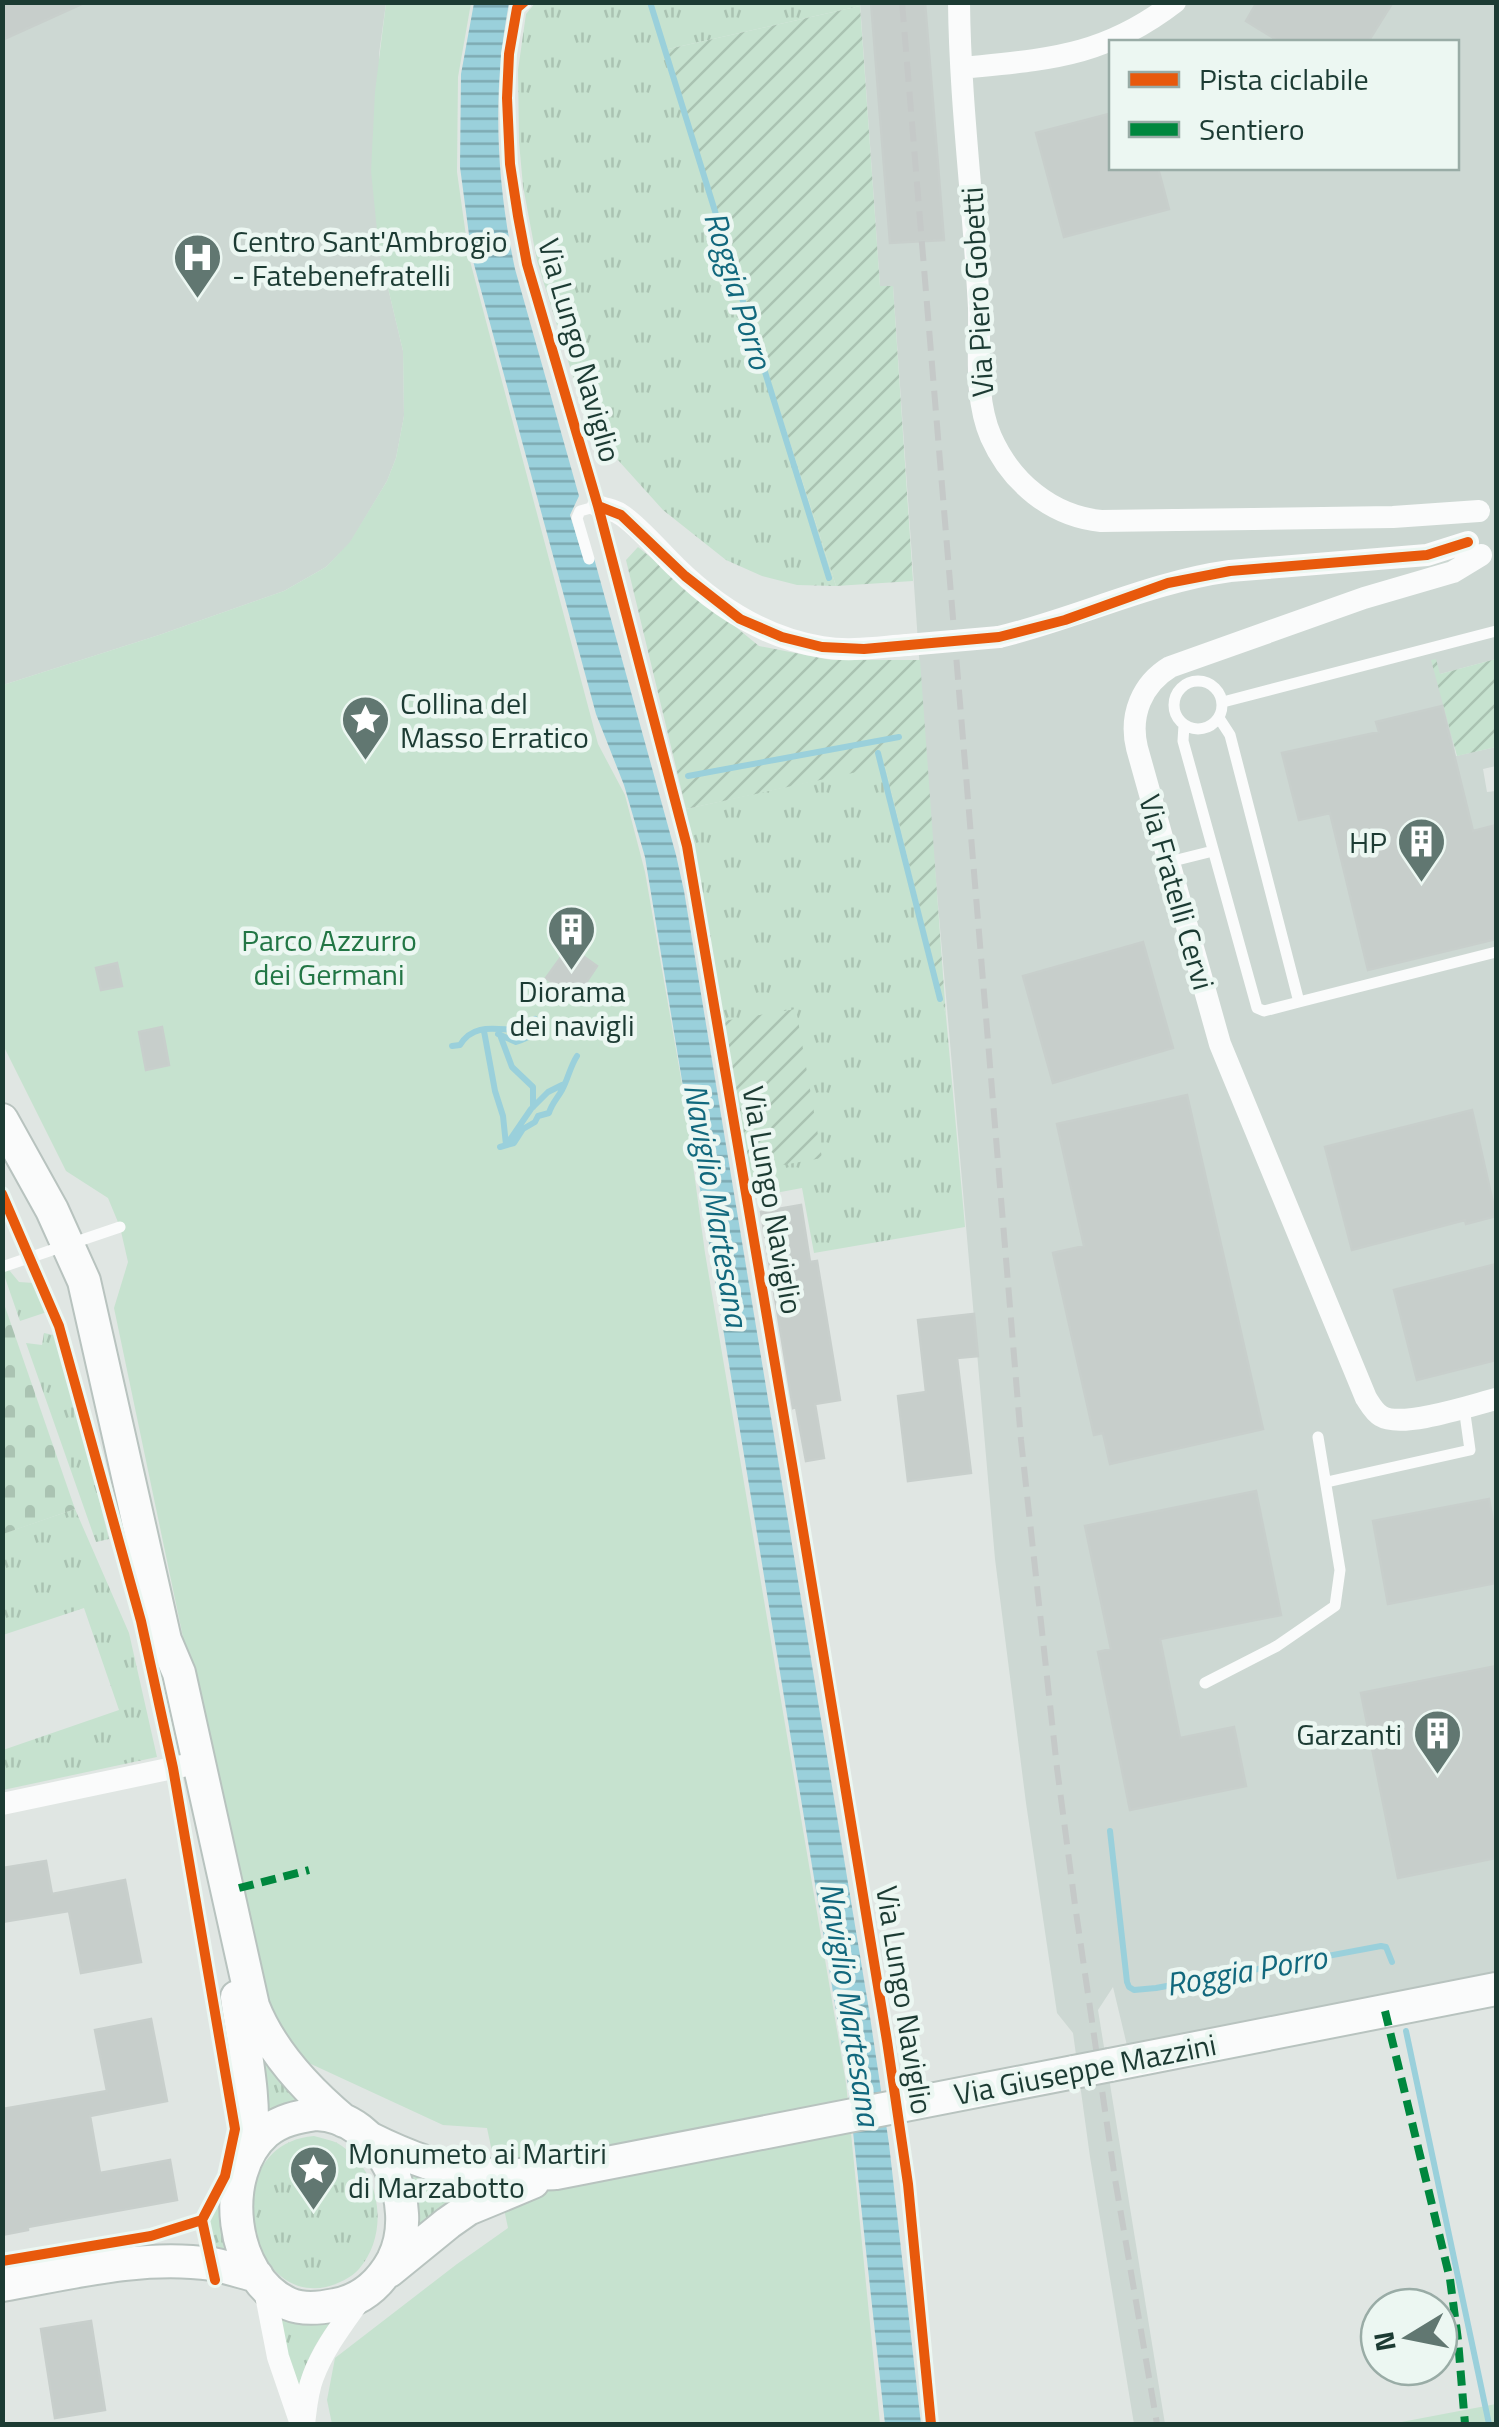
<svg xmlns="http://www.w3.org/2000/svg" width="1499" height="2427" viewBox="0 0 1499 2427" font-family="'Titillium Web',sans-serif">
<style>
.built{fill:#cdd8d3;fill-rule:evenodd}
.grass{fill:url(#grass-tufts)}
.cemetery{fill:url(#cemetery-stones)}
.park{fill:#c6e2cf}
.garden{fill:url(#garden-furrows)}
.water{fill:url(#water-rules)}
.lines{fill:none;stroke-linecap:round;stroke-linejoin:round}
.stream{stroke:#9ad0db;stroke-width:6}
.building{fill:#c7cecb;stroke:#c8cfcc;stroke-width:2.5}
.secondary-casing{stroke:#b8c3bf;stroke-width:36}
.lane{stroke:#fafbfb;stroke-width:11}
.street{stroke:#fafbfb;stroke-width:22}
.secondary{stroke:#fafbfb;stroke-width:32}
.rail{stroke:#c5c9c8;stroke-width:6;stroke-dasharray:20 10;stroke-linecap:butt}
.secondary-bridge-casing{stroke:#b8c3bf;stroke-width:36;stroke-linecap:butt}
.street-bridge{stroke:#fafbfb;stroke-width:22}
.secondary-bridge{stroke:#fafbfb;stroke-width:32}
.quiet{stroke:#00873e;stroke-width:8;stroke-dasharray:15 8;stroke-linecap:butt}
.cycleway-casing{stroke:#ecf7f2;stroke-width:16}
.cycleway{stroke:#e8590c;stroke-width:10}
.labels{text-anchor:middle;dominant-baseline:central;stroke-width:9;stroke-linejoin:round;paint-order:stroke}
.poi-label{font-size:30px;fill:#1c3b33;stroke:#ecf7f2;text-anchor:start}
.street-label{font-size:30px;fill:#1c3b33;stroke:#ecf7f2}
.park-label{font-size:30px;fill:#227645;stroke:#ecf7f2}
.water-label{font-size:32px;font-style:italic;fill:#11687d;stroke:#ecf7f2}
</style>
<defs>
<pattern id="grass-tufts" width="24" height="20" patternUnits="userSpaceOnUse" patternTransform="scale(2.5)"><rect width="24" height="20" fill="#c6e2cf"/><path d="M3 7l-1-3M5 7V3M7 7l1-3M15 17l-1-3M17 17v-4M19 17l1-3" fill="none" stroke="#aac3b2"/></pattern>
<pattern id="cemetery-stones" width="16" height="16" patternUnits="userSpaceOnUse" patternTransform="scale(2.5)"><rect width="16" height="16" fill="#c6e2cf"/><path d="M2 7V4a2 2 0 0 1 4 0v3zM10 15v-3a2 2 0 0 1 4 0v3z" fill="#aac3b2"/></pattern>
<pattern id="garden-furrows" width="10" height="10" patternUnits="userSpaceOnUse" patternTransform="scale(2.5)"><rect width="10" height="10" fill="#c6e2cf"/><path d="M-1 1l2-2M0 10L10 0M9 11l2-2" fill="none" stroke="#aac3b2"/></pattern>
<pattern id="water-rules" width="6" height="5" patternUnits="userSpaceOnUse" patternTransform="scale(2.5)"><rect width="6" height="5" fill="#9ad0db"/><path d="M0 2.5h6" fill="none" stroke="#7daab2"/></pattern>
</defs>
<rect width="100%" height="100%" fill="#e0e6e3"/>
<path class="built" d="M3 3H386L379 54V250L403 351 404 416 396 458 387 481 350 543 326 567 284 591 159 635 3 685Z
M860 3H1496V659L1440 674 1456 756 1496 747V766L1483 769 1487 792 1496 791V1983L1130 2058 1113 1987 1098 2010 1165 2424H1134L1090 2157 1073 2033 1057 2013 1026 1803 995 1559 930 813 893 286H880ZM1112 42H1456V168H1112Z"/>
<path class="grass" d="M536 2 860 3V6L664 50 836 586 797 585 762 576 726 560 663 510 589 428 537 261 523 186 519 142 518 70 526 14Z
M885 765 946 1016 965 1227 814 1253 802 1188 754 1197 686 809Z
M9 1270 19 1282 34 1283 47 1312 20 1321 3 1272Z
M44 1333 58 1336 109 1539 96 1542 26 1343 42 1345Z
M75 1509 129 1633 157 1757 3 1790V1750L119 1710 84 1608 3 1635 2 1534Z
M249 2024 304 2102 264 2116Z
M314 2136C324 2139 334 2140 342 2146 381 2173 390 2233 359 2269 351 2278 338 2284 326 2287 245 2304 216 2144 314 2136Z
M401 2162 482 2183 412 2236Z
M224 2181 230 2255 212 2252 205 2218Z
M278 2313 329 2320 330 2323C314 2345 303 2366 297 2393Z"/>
<path class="cemetery" d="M2 1298 75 1509 3 1534H2Z"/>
<path class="park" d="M386 3H471L458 77 457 172 469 257 598 744 625 795 645 872 682 1084 705 1253 846 2083 880 2424H332L327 2400 335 2358 457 2264 508 2228 487 2128 443 2125 298 2058 266 2002 184 1642 114 1308 128 1262 120 1227 108 1198 66 1171 3 1045V685L159 635 284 591 326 567 350 542 387 481 396 458 404 416 403 351 379 250 371 171 375 92Z
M1496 2404V2424H1391Z"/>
<path class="garden" d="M860 6 880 286H893L913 581 836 586 664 50Z
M638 547 759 646 831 660H920L946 1016 885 766 686 809 626 560Z
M1436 659 1440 674 1496 659V747L1457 756 1431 660Z
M796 1009 822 1158 750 1171 723 1021Z"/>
<path class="water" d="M474 3H509C492 92 496 180 515 269L579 496 570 515 584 560 594 558 676 855 684 891 869 2010 889 2144 921 2424H885L847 2077 645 857 624 785 596 714 472 257 460 167 461 74Z"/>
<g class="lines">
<path class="stream" d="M650 2 829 578
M878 753 940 999
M688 776 899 737
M481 1030 484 1031 495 1091 503 1116 506 1145
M498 1034 516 1042C528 1038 539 1032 545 1021
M500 1035 512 1067 533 1087V1107
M452 1046 460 1045C474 1022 497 1030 519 1030L535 1019
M507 1144 531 1109 548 1092 562 1085
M500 1147 514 1143 523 1129 535 1122 538 1116 549 1113C552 1103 557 1099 562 1090 568 1079 570 1067 577 1056
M1110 1831 1127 1982 1129 1987 1134 1990 1156 1988 1381 1946 1386 1947 1392 1962
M1406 2031 1489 2424"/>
</g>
<path class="building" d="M2 2H86L2 40Z
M871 2H925L944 240 890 243Z
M1257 2H1393L1368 42H1280L1246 21Z
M1112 113V168H1158L1169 209 1064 237 1036 133Z
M1442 706 1473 831 1496 825V939L1368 970 1330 813 1299 820 1282 753 1379 732 1376 722Z
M1143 942 1173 1048 1053 1083 1023 976Z
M569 946 597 966 575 999 546 978Z
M117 963 122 986 101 990 96 968Z
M162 1027 169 1065 146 1070 139 1032Z
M1187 1095 1263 1429 1110 1464 1103 1433 1094 1435 1053 1253 1084 1246 1057 1124Z
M1472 1110 1496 1216 1466 1224 1465 1220 1352 1250 1325 1147Z
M801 1205 810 1262 817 1261 840 1400 815 1404 824 1458 806 1461 796 1407 793 1408 761 1212Z
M1496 1264V1360L1417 1380 1394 1290Z
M974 1314 978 1356 957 1358 971 1473 908 1481 898 1396 926 1392 918 1320Z
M1256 1491 1281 1615 1160 1639 1180 1738 1234 1727 1246 1786 1130 1810 1098 1652 1111 1649 1085 1526Z
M1489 1499 1496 1539V1583L1388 1604 1373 1521Z
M1496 1666V1858L1398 1878 1361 1693Z
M46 1861 52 1894 125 1880 141 1962 81 1973 69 1911 2 1922V1868Z
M151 2019 167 2101 90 2116 100 2173 170 2160 177 2200 28 2227V2230L2 2235V2109L107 2091 95 2030Z
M91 2321 105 2410 55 2418 41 2329Z"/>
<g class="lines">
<defs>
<path id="secondary" d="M2 1120 52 1210 84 1281 165 1640 179 1673 253 2006C271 2052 307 2090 344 2121
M237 1997C244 2048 257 2100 250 2150
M1110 2065 1496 1989
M316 2114C382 2116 421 2205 393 2260 380 2284 362 2300 335 2305 321 2308 303 2310 289 2304 230 2278 218 2174 266 2132 281 2120 297 2117 316 2114Z
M367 2137C407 2157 447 2173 493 2175 514 2176 535 2174 556 2173L1074 2072
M389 2271 448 2223 468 2209 533 2182
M2 2285C71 2273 142 2254 212 2264 227 2267 242 2272 257 2276"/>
</defs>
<use href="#secondary" class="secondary-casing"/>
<path class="lane" d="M589 559 577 518 580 511 598 506
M1174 705a24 24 0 1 1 48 0a24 24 0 1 1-48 0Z
M1223 702 1496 631
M1219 718 1230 735 1299 1002 1496 952
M1184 725 1183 741 1257 1008 1264 1011 1299 1002
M1169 862 1213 851
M2 1267 120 1227
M1327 1482 1470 1450 1464 1407
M1205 1683 1277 1646 1335 1606 1340 1570 1318 1437"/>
<path class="street" d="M959 2C960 104 974 206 979 308 980 350 974 398 991 437 1011 482 1051 516 1101 521L1393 517 1479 511
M963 68C1048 59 1104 57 1175 2
M598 506C605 509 614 510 620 514 637 524 661 553 676 567 717 607 765 638 822 647 850 652 879 647 907 645
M1481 555 1453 572 1364 598 1170 667C1142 684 1129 715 1137 748L1220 1044 1366 1398C1370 1404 1374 1412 1381 1416 1402 1429 1472 1405 1496 1399
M999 637C1078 618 1150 582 1230 571L1427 555 1468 542
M2 1804 187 1765
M264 2285 278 2357 301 2424
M304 2424C306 2409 307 2392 313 2377 324 2347 345 2321 363 2295"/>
<use href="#secondary" class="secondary"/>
<path class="rail" d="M902 2 1021 1440 1057 1768 1075 1905 1115 2179 1157 2424"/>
<defs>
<path id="secondary-bridge" d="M1074 2072 1110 2065"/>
</defs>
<use href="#secondary-bridge" class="secondary-bridge-casing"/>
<path class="street-bridge" d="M907 645 999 637"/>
<use href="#secondary-bridge" class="secondary-bridge"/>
<path class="quiet" d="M239 1888 309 1870
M1385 2011 1450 2279 1458 2340 1465 2424"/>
<defs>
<path id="cycleway" d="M524 2 517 8 509 54 507 98 510 164 518 216 527 264 598 506 687 846 793 1470 887 2041 908 2184 931 2424
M598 506 621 515 685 576 740 619 782 637 822 647 864 649 999 637 1065 620 1168 583 1230 571 1427 555 1468 542
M2 1194 59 1326 141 1621 173 1768 235 2129 225 2176 202 2220 215 2280
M2 2261 151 2236 202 2220"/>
</defs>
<use href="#cycleway" class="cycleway-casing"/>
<use href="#cycleway" class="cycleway"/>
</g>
<defs>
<symbol id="hospital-pin" viewBox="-11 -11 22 30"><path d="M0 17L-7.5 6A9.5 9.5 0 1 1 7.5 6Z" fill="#617771" stroke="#ecf7f2"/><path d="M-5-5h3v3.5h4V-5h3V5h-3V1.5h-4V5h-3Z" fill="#fff"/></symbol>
<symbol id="sight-pin" viewBox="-11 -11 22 30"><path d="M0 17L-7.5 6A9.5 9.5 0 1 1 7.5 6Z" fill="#617771" stroke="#ecf7f2"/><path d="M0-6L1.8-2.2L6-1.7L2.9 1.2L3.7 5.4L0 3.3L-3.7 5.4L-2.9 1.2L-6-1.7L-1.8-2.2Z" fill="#fff"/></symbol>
<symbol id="building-pin" viewBox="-11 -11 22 30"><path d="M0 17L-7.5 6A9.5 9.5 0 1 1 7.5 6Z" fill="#617771" stroke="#ecf7f2"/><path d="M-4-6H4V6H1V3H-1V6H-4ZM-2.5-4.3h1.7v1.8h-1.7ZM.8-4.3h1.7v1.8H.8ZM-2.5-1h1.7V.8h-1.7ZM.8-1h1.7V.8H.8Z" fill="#fff"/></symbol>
</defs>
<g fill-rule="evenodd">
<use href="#hospital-pin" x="170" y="230" width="55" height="75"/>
<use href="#sight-pin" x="338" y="692" width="55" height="75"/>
<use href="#building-pin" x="1394" y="814" width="55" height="75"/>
<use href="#building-pin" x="544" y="902" width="55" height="75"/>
<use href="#building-pin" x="1410" y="1706" width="55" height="75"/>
<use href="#sight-pin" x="286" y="2142" width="55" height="75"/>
</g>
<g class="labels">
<g class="poi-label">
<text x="232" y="241">Centro Sant'Ambrogio<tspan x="232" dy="34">- Fatebenefratelli</tspan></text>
<text x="400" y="703">Collina del<tspan x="400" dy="34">Masso Erratico</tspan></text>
<text x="1387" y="842" text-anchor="end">HP</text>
<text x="572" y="991" text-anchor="middle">Diorama<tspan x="572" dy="34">dei navigli</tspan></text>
<text x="1402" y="1734" text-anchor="end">Garzanti</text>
<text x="348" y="2153">Monumeto ai Martiri<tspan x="348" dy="34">di Marzabotto</tspan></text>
</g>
<g class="street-label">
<text transform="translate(977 292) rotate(-93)">Via Piero Gobetti</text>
<text transform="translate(580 350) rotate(74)">Via Lungo Naviglio</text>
<text transform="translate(1177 892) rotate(74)">Via Fratelli Cervi</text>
<text transform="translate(773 1200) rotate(80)">Via Lungo Naviglio</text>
<text transform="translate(905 2000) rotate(81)">Via Lungo Naviglio</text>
<text transform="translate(1085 2069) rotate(-11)">Via Giuseppe Mazzini</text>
</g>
<g class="park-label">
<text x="329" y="940">Parco Azzurro<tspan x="329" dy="34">dei Germani</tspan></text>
</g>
<g class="water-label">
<text transform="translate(739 290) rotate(73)">Roggia Porro</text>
<text transform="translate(717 1205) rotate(80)">Naviglio Martesana</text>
<text transform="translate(1246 1970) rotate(-10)">Roggia Porro</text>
<text transform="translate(851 2004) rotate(81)">Naviglio Martesana</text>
</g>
</g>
<rect width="1499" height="2427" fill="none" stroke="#1c3b33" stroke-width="10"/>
<rect x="1109" y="40" width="350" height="130" fill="#ecf7f2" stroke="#99aca6" stroke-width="2.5"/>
<rect x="1129" y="72" width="50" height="15" fill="#e8590c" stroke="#99aca6" stroke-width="2.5"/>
<text x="1199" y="90" font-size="30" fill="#1c3b33">Pista ciclabile</text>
<rect x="1129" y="122" width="50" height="15" fill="#00873e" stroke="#99aca6" stroke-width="2.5"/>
<text x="1199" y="140" font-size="30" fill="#1c3b33">Sentiero</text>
<g transform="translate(1409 2337) rotate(260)"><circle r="48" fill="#ecf7f2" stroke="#99aca6" stroke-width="2.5"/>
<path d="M0-8L18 38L0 25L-18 38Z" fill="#617771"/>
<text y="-15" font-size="28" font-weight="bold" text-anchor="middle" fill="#1c3b33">N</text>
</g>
</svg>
